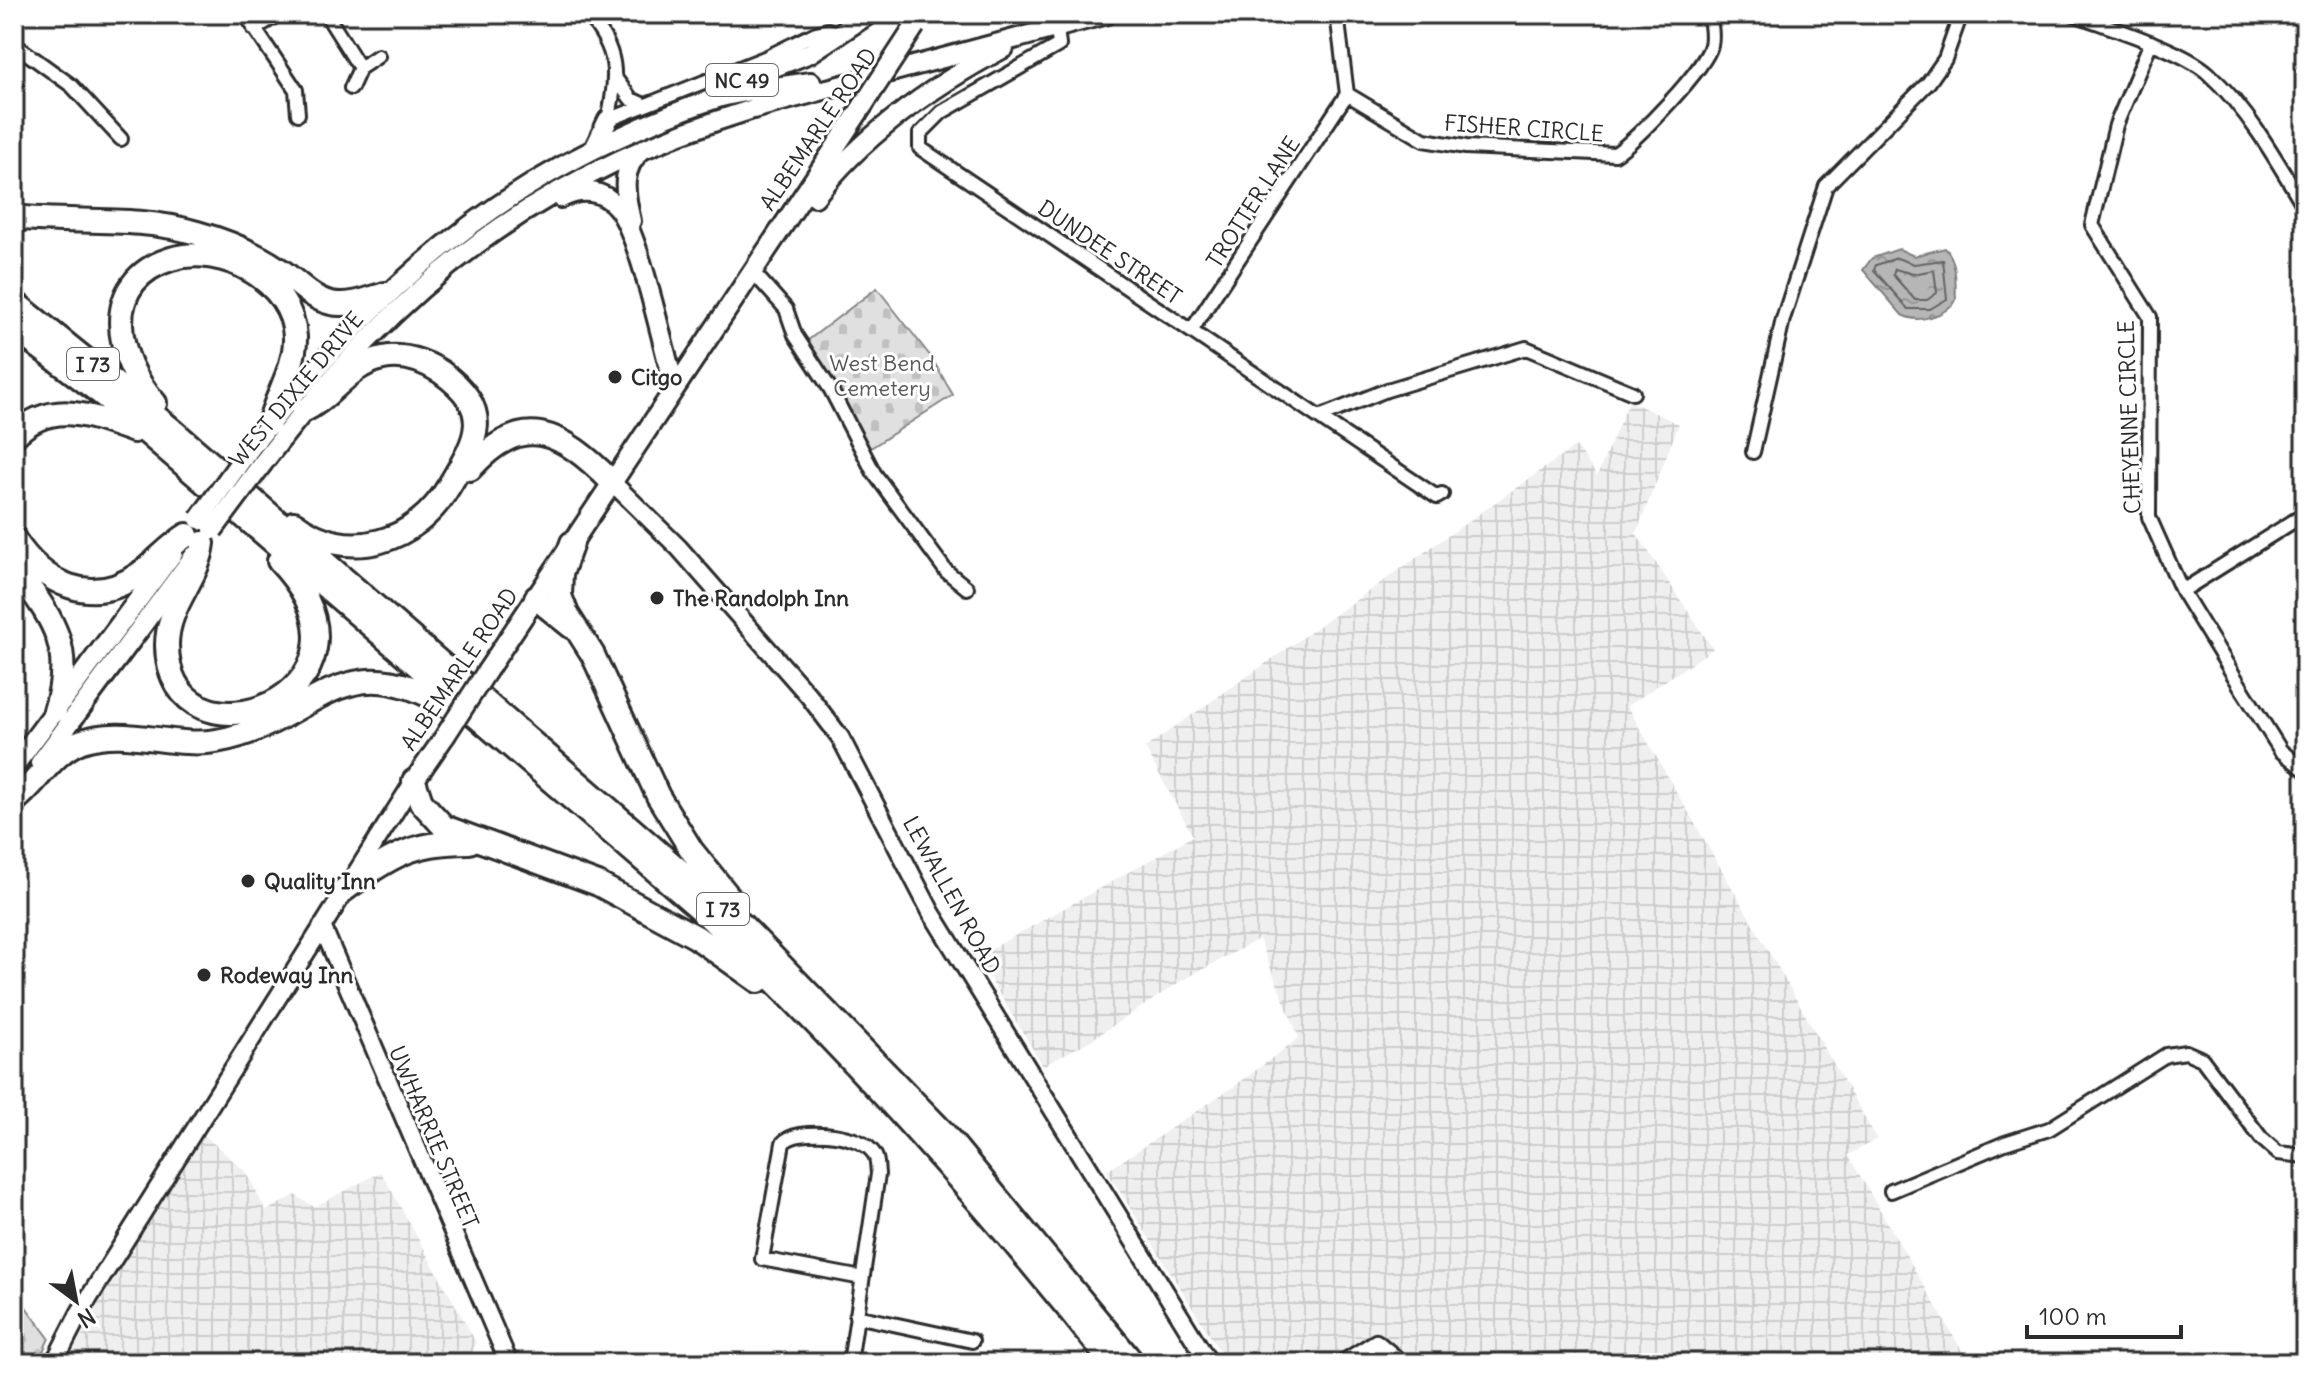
<svg xmlns="http://www.w3.org/2000/svg" width="2319" height="1377" viewBox="0 0 2319 1377" font-family="Delius,sans-serif">
<style>
.industrial{fill:url(#industrial-grid)}
.cemetery{fill:url(#cemetery-stones);stroke:#868686;stroke-width:2}
.water{fill:url(#water-ripples);stroke:#7e7e7e;stroke-width:2}
.lines{fill:none;stroke-linecap:round;stroke-linejoin:round}
.shore{stroke:#636363;stroke-width:2}
.street-casing{stroke:#2b2b2b;stroke-width:18}
.secondary-casing{stroke:#2b2b2b;stroke-width:22}
.primary-casing{stroke:#2b2b2b;stroke-width:24}
.highway-casing{stroke:#2b2b2b;stroke-width:28}
.street{stroke:#fff;stroke-width:12}
.secondary{stroke:#fff;stroke-width:16}
.primary{stroke:#fff;stroke-width:18}
.highway{stroke:#fff;stroke-width:22}
.primary-bridge-casing{stroke:#2b2b2b;stroke-width:24;stroke-linecap:butt}
.primary-bridge{stroke:#fff;stroke-width:18}
.poi-dot{fill:#2b2b2b;stroke:#fff;stroke-width:3}
.labels{text-anchor:middle;dominant-baseline:central;stroke-width:6;stroke-linejoin:round;paint-order:stroke}
.shield{fill:#fff;stroke:#6b6b6b;stroke-width:2}
.shield-label{font-size:20px;font-weight:bold;fill:#2b2b2b}
.street-label{font-size:22px;fill:#2b2b2b;stroke:#fff}
.park-label{font-size:22px;fill:#585858;stroke:#fff}
.poi-label{font-size:22px;font-weight:bold;fill:#2b2b2b;stroke:#fff;text-anchor:start}
</style>
<defs>
<pattern id="industrial-grid" width="8" height="8" patternUnits="userSpaceOnUse" patternTransform="scale(2)"><rect width="8" height="8" fill="#efefef"/><path d="M0 4h8M4 0v8" fill="none" stroke="#cdcdcd"/></pattern>
<pattern id="cemetery-stones" width="16" height="16" patternUnits="userSpaceOnUse" patternTransform="scale(2)"><rect width="16" height="16" fill="#e0e0e0"/><path d="M2 7V4a2 2 0 0 1 4 0v3zM10 15v-3a2 2 0 0 1 4 0v3z" fill="#c0c0c0"/></pattern>
<pattern id="water-ripples" width="26" height="14" patternUnits="userSpaceOnUse" patternTransform="scale(2)"><rect width="26" height="14" fill="#b6b6b6"/><path d="M2 4q2-2 4 0t4 0M15 11q2-2 4 0t4 0" fill="none" stroke="#949494"/></pattern>
</defs>
<rect width="100%" height="100%" fill="#fff"/>
<filter id="ink" filterUnits="userSpaceOnUse"><feTurbulence type="fractalNoise" baseFrequency=".0125" numOctaves="2"/><feDisplacementMap in="SourceGraphic" scale="16" xChannelSelector="R" yChannelSelector="G"/><feConvolveMatrix kernelMatrix="1 2 1 2 8 2 1 2 1" color-interpolation-filters="sRGB"/></filter>
<g filter="url(#ink)">
<path class="industrial" d="M1629 401 1679 424 1636 533 1713 649 1627 706 1877 1139 1848 1155 1969 1363H1227L1107 1171 1236 1085 1299 1038 1259 939 1183 980 1091 1040 1043 1066 977 957 1193 836 1145 748 1576 446 1597 476Z
M202 1133 247 1173 266 1211 295 1195 314 1207 381 1172 476 1342 469 1363H67L132 1242Z"/>
<path class="cemetery" d="M877 288 931 357 953 395 869 449 803 344Z
M14 1291 49 1338 38 1363H14Z"/>
<path class="water" d="M1945 248C1958 261 1955 284 1956 300 1945 316 1919 324 1902 315L1863 270 1872 258 1899 249 1914 256Z"/>
<g class="lines">
<path class="shore" d="M1897 258 1914 264 1943 260 1947 299 1930 309H1908L1874 270 1876 265Z
M1895 269 1913 274 1934 270 1937 293 1927 300H1915L1893 275Z"/>
<defs>
<path id="street" d="M245 14 296 90 298 114
M326 14 360 68
M587 14C619 50 618 75 608 120
M1337 14 1347 94
M2074 14C2108 27 2183 50 2208 73 2248 109 2278 162 2305 208
M1057 28 1059 45 942 112 920 134V148L1437 497 1442 494
M254 29 279 14
M2151 42 2116 125 2092 225 2150 317 2149 517 2182 591 2239 684 2281 751 2305 770
M14 44 72 86 121 139
M615 78 631 99 644 105
M351 88 360 68 378 56
M1347 94 1424 140 1466 147 1615 154C1636 140 1706 68 1711 45 1713 36 1711 23 1709 14
M608 120 767 57 816 33 828 30 841 33
M752 271 786 309 795 335 831 390 874 473 946 571 967 588
M1191 331 1347 94
M1319 417 1387 390 1526 348 1633 393
M1753 452 1783 319 1826 186 1929 82 1945 59 1961 14
M2182 591 2305 514
M1891 1191 2005 1143 2049 1129 2166 1055 2186 1052 2202 1059 2261 1138 2278 1153 2305 1156
M856 1316 972 1341
M850 1363 878 1174C877 1164 878 1157 871 1150 856 1133 797 1127 783 1143L762 1259 862 1278"/>
<path id="secondary" d="M612 482 679 548 809 696 840 737 931 912 1209 1363
M322 926 509 1363
M54 1363 80 1312 414 781
M1344 1363 1376 1343 1400 1363"/>
<path id="primary" d="M718 89 810 53 869 14
M595 147 608 120
M815 197C864 134 934 85 1004 48
M561 198C580 188 602 189 617 207 639 232 663 347 674 385
M631 221C625 195 619 168 643 149
M248 451C354 315 470 202 631 132 660 119 690 106 721 97 751 90 781 86 811 82
M263 463C400 283 535 176 753 109L1107 14
M487 671 864 104
M40 763 194 556
M14 766 173 553
M414 781 445 736"/>
<path id="highway" d="M14 217C75 224 136 215 197 233 226 241 255 253 280 270 297 281 311 299 331 303 349 307 368 299 385 294
M14 302 170 428 741 924 943 1132 1133 1363
M14 328 103 395 706 914C852 1054 986 1204 1112 1363
M155 403C115 359 99 281 171 259 223 243 293 282 295 337 296 366 276 396 269 424
M14 436C52 398 91 416 134 431
M470 469C523 410 561 431 612 482
M294 523C348 565 417 542 449 486 476 441 496 411 441 372 424 361 403 354 383 358 348 365 333 397 303 411
M14 539C43 584 91 608 139 574 156 562 169 546 187 535
M203 543C199 579 167 605 167 645 168 780 405 694 279 561
M572 543 561 574 560 596 567 614 593 655 658 796 692 851 734 903
M14 566C51 618 76 645 55 711
M536 598 572 627
M414 781 421 802 444 827 598 884 696 937 758 981
M14 801C38 783 52 752 82 741 125 726 172 748 216 741 312 725 340 638 449 707
M344 890C390 857 410 842 469 842"/>
</defs>
<use href="#street" class="street-casing"/>
<use href="#secondary" class="secondary-casing"/>
<use href="#primary" class="primary-casing"/>
<use href="#highway" class="highway-casing"/>
<use href="#street" class="street"/>
<use href="#secondary" class="secondary"/>
<use href="#primary" class="primary"/>
<use href="#highway" class="highway"/>
<defs>
<path id="primary-bridge" d="M864 104 915 26
M199 519 248 451
M213 530 263 463
M445 736 487 671"/>
</defs>
<use href="#primary-bridge" class="primary-bridge-casing"/>
<use href="#primary-bridge" class="primary-bridge"/>
</g>
</g>
<g class="poi-dot">
<circle cx="615" cy="377" r="8"/>
<circle cx="657" cy="598" r="8"/>
<circle cx="248" cy="881" r="8"/>
<circle cx="204" cy="975" r="8"/>
</g>
<g class="labels">
<g class="shield">
<rect x="706" y="64" width="72" height="32" rx="6"/>
<rect x="67" y="348" width="52" height="32" rx="6"/>
<rect x="697" y="893" width="52" height="32" rx="6"/>
</g>
<g class="shield-label">
<text x="742" y="80">NC 49</text>
<text x="93" y="364">I 73</text>
<text x="723" y="909">I 73</text>
</g>
<g class="street-label">
<text transform="translate(1524 128) rotate(4)">FISHER CIRCLE</text>
<text transform="translate(818 129) rotate(-56)">ALBEMARLE ROAD</text>
<text transform="translate(1253 202) rotate(-57)">TROTTER LANE</text>
<text transform="translate(1110 252) rotate(34)">DUNDEE STREET</text>
<text transform="translate(296 389) rotate(-50)">WEST DIXIE DRIVE</text>
<text transform="translate(2129 417) rotate(-92)">CHEYENNE CIRCLE</text>
<text transform="translate(459 669) rotate(-56)">ALBEMARLE ROAD</text>
<text transform="translate(952 895) rotate(61)">LEWALLEN ROAD</text>
<text transform="translate(434 1137) rotate(67)">UWHARRIE STREET</text>
</g>
<g class="park-label">
<text x="882" y="363">West Bend<tspan x="882" dy="25">Cemetery</tspan></text>
</g>
<g class="poi-label">
<text x="631" y="377">Citgo</text>
<text x="673" y="598">The Randolph Inn</text>
<text x="264" y="881">Quality Inn</text>
<text x="220" y="975">Rodeway Inn</text>
</g>
</g>
<rect width="2319" height="1377" fill="none" stroke="#fff" stroke-width="48"/>
<rect x="24" y="24" width="2271" height="1329" fill="none" stroke="#2b2b2b" stroke-width="3" filter="url(#ink)"/>
<g transform="translate(76 1301) rotate(148)" stroke="#ffffff" stroke-width="6" paint-order="stroke">
<path d="M0-6L14 30L0 20L-14 30Z" fill="#2b2b2b"/>
<text y="-12" font-size="22" font-weight="bold" text-anchor="middle" fill="#2b2b2b">N</text>
</g>
<path d="M2027 1325v12h154v-12" fill="none" stroke="#2b2b2b" stroke-width="4"/>
<text x="2039" y="1325" font-size="24" fill="#2b2b2b" stroke="#ffffff" stroke-width="6" paint-order="stroke">100 m</text>
</svg>
